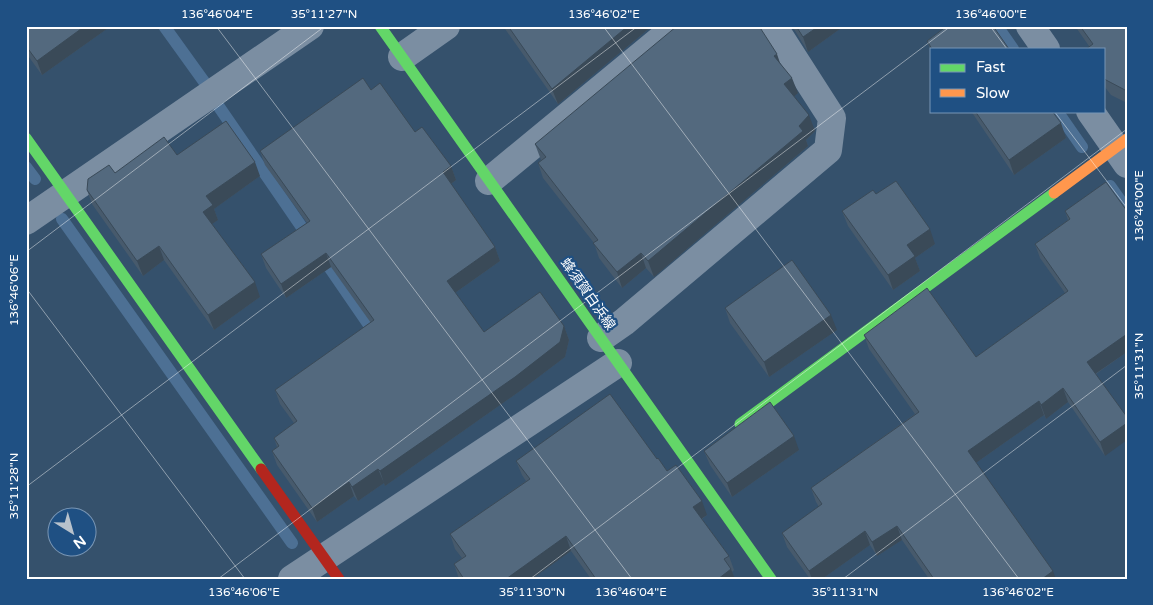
<svg xmlns="http://www.w3.org/2000/svg" width="1153" height="605" viewBox="0 0 1153 605" font-family="'Varela Round','Noto Sans JP',sans-serif">
<style>
.lines{fill:none;stroke-linecap:round;stroke-linejoin:round}
.stream{stroke:#4d7094;stroke-width:12}
.street{stroke:#7b8ea2;stroke-width:28}
.fast{stroke:#63d668;stroke-width:11}
.slow{stroke:#ff974d;stroke-width:11}
.jam{stroke:#b3261e;stroke-width:11}
.wall{fill:#475a6c}
.shaded-wall{fill:#3a4a58}
.building{fill:#53697e;stroke:#3a4a58}
.ticks{fill:none;stroke:#fff;stroke-width:1;stroke-opacity:0.45}
.labels{text-anchor:middle;dominant-baseline:central;stroke-width:4.5;stroke-linejoin:round;paint-order:stroke}
.street-label{font-size:14px;fill:#fff;stroke:#1f5083}
.neatline{fill:none;stroke:#fff;stroke-width:2}
.ticks-label{font-size:12px;text-anchor:middle;fill:#fff}
</style>
<rect width="100%" height="100%" fill="#35516c"/>
<g class="lines">
<path class="stream" d="M164 26 205 83
M997 26 1013 49
M217 104 378 338
M1057 111 1082 147
M26 167 35 179
M1110 186 1127 210
M62 219 292 543"/>
<path class="street" d="M1030 26 1046 49
M402 57 446 26
M1090 111 1127 164
M489 181 677 26
M26 221 310 26
M601 338 624 322 828 150 832 118 773 26
M292 579 618 363"/>
<path class="fast" d="M380 26 771 579
M26 138 261 469
M740 424 1054 193"/>
<path class="slow" d="M1054 193 1127 139"/>
<path class="jam" d="M261 469 339 579"/>
</g>
<path class="wall" d="M26 26H111L42 75 26 53Z
M503 26H652L558 104Z
M792 26H844L808 52Z
M1075 26H1127V103L1111 95 1104 86V49L1089 46Z
M927 41 1009 49H932V54Z
M780 64 798 93 794 96 815 131 806 140 808 146 654 277 646 268 622 288 599 258 594 243 543 178 538 163 541 160 535 144Z
M371 90 451 166 456 180 451 184 495 247 500 261 455 293 484 332 564 326 569 340 565 357 520 391 385 486 384 483 358 501 354 496 317 522 277 465 272 451 277 447 274 438 294 423 280 404 275 390 371 323 331 267 286 298 266 268 261 254 307 223 265 165 260 151Z
M971 111H1052L1066 138 1014 175Z
M177 155 260 176 214 209 218 220 212 224 260 297 214 330 164 260 143 276 92 204 87 190 115 173Z
M1106 182 1127 352 1096 374 1105 456 1068 402 1046 419 1044 415 976 463 1056 579H929L902 540 877 556 870 545 822 579H810L787 547 782 533 819 507 816 502 811 488 915 414 869 349 864 335 976 357 1065 293 1040 258 1035 244 1068 220 1065 211Z
M876 194 935 244 915 258 920 271 893 290 848 226 842 211Z
M725 308 837 330 769 377 730 323Z
M799 450 732 497 710 465 704 451Z
M657 459 707 515 702 519 729 556 734 570 732 572 735 579H591L571 551 532 579H459L454 564 462 558 455 549 450 534 526 481 522 475 516 461Z"/>
<path class="shaded-wall" d="M85 26H111L42 75 37 61Z
M628 26H652L558 104 552 89Z
M819 26H844L808 52 803 37Z
M777 54 782 69 774 56Z
M792 78 798 93 790 100 784 84Z
M809 115 815 131 806 140 808 146 654 277 648 261 799 126Z
M1061 123 1066 138 1014 175 1009 160Z
M255 162 260 176 214 209 218 220 209 226 203 212 206 196Z
M451 166 456 180 448 186 443 172Z
M930 229 935 244 915 258 920 271 893 290 888 275 907 245Z
M159 246 164 260 143 276 137 261Z
M495 247 500 261 452 295 447 281Z
M326 253 331 267 286 298 281 284Z
M641 253 646 268 622 288 617 272Z
M255 282 260 297 214 330 208 315Z
M831 315 837 330 769 377 764 362Z
M564 326 569 340 565 357 520 391 385 486 380 471Z
M1127 334V352L1092 376 1087 362Z
M1063 388 1068 402 1046 419 1041 405Z
M1039 401 1044 415 973 465 968 451Z
M1127 423V440L1105 456 1100 442Z
M794 436 799 450 732 497 727 483Z
M378 469 384 483 358 501 352 487Z
M349 482 354 496 317 522 312 508Z
M702 501 707 515 698 521 693 507Z
M897 526 902 540 877 556 872 542Z
M865 531 870 545 822 579H812L809 571Z
M566 536 571 551 532 579H506Z
M731 569 735 579H718Z
M1053 571 1056 579H1042Z"/>
<path class="building" d="M26 26H85L37 61 26 46Z
M508 26H628L552 89Z
M677 26H759L777 54 774 56 792 78 784 84 809 115 799 126 803 131 648 261 641 253 617 272 593 243 598 240 538 163 546 157 535 144Z
M796 26H819L803 37Z
M947 26H993L1009 49H932L927 41Z
M1080 26H1127V89L1125 90 1106 80 1104 78V49H1086L1093 44Z
M363 78 371 90 380 83 415 132 422 127 451 166 443 172 495 247 447 281 484 332 540 292 564 326 560 342 515 377 380 471 378 469 352 487 349 482 312 508 272 451 279 446 274 438 297 421 275 390 374 320 326 253 281 284 261 254 310 221 260 151Z
M975 111H1052L1061 123 1009 160Z
M226 121 255 162 206 196 213 205 203 212 255 282 208 315 159 246 137 261 87 190 88 179 109 165 115 173 164 137 177 155Z
M896 181 930 229 907 245 915 256 888 275 842 211 873 190 876 194Z
M1106 182 1127 211V334L1087 362 1127 417V423L1100 442 1063 388 1041 405 1039 401 968 451 1053 571 1042 579H934L897 526 872 542 865 531 809 571 782 533 822 504 811 488 919 412 864 335 927 288 976 357 1068 291 1035 244 1070 219 1065 211Z
M792 260 831 315 764 362 725 308Z
M610 394 657 459 658 458 667 471 676 465 702 501 693 507 729 556 724 559 731 569 718 579H596L566 536 506 579H464L454 564 466 556 450 534 530 479 516 461Z
M770 402 794 436 727 483 704 451Z"/>
<path class="ticks" d="M216 26 632 579M603 26 1019 579M990 26 1007 49M1054 111 1127 208M26 252 325 26M26 288 245 579M26 487 638 26M218 579 951 26M530 579 1127 129M843 579 1127 365"/>
<g class="labels">
<g class="street-label">
<text transform="translate(588 294) rotate(55)">蜂須賀白浜線</text>
</g>
</g>
<rect width="1153" height="605" fill="none" stroke="#1f5083" stroke-width="55"/>
<rect x="930" y="48" width="175" height="65" fill="#1f5083" stroke="#7996b5"/>
<rect x="940" y="64" width="25" height="8" fill="#63d668" stroke="#7996b5"/>
<text x="976" y="72" font-size="15" fill="#ffffff">Fast</text>
<rect x="940" y="89" width="25" height="8" fill="#ff974d" stroke="#7996b5"/>
<text x="976" y="98" font-size="15" fill="#ffffff">Slow</text>
<g transform="translate(72 532) rotate(143)"><circle r="24" fill="#1f5083" stroke="#7996b5"/>
<path d="M0-4L9 19L0 12L-9 19Z" fill="#b8c2cc"/>
<text y="-8" font-size="14" font-weight="bold" text-anchor="middle" fill="#ffffff">N</text>
</g>
<rect x="28" y="28" width="1098" height="550" class="neatline"/>
<g class="ticks-label">
<text x="217" y="18">136°46'04"E</text>
<text x="324" y="18">35°11'27"N</text>
<text x="604" y="18">136°46'02"E</text>
<text x="991" y="18">136°46'00"E</text>
<text transform="translate(1139 206) rotate(-90)" y="4">136°46'00"E</text>
<text transform="translate(14 290) rotate(-90)" y="4">136°46'06"E</text>
<text transform="translate(1139 366) rotate(-90)" y="4">35°11'31"N</text>
<text transform="translate(14 486) rotate(-90)" y="4">35°11'28"N</text>
<text x="244" y="596">136°46'06"E</text>
<text x="532" y="596">35°11'30"N</text>
<text x="631" y="596">136°46'04"E</text>
<text x="845" y="596">35°11'31"N</text>
<text x="1018" y="596">136°46'02"E</text>
</g>
</svg>
